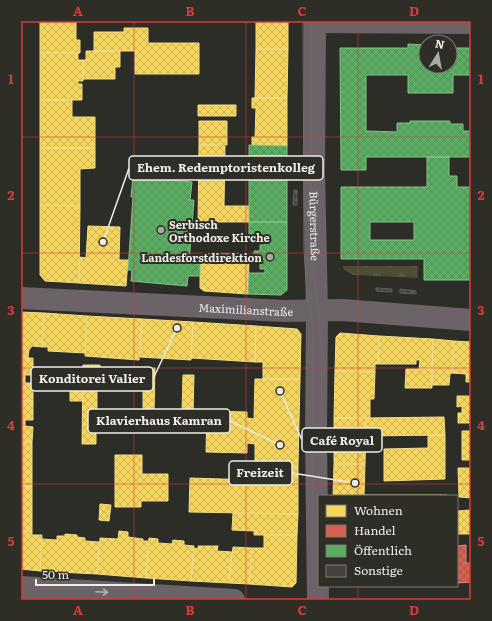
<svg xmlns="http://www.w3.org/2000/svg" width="492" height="621" viewBox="0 0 492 621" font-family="Literata,serif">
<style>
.grass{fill:url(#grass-tufts)}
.homes{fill:url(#homes-cross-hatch);stroke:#f3dc86}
.shops{fill:url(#shops-cross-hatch);stroke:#dd8a7c}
.public{fill:url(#public-cross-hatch);stroke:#86c18a;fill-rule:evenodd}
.building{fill:url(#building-cross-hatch);stroke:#5e5e5b}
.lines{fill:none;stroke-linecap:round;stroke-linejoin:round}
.minor{stroke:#6c6369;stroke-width:22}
.tram{stroke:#6e696a;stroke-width:1}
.oneway{stroke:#b3afaf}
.grid{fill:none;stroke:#d83c3b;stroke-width:1;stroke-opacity:0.55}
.poi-dot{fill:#aaaaa5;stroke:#2e2e27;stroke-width:1.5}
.labels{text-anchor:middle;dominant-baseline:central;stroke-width:4;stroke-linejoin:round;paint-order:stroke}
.poi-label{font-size:11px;font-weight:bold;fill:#edede8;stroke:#2e2e27;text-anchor:start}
.street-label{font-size:11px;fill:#edede8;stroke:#2e2e27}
.leader{fill:none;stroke:#edede8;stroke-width:1.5}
.callout-dot{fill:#edede8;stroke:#2e2e27;stroke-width:1.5}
.callout{fill:#2e2e27;stroke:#edede8;stroke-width:1.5}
.callout-label{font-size:12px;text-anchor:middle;font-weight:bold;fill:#edede8}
.neatline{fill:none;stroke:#d83c3b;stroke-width:1.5}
.grid-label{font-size:13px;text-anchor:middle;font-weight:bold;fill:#d83c3b}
</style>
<defs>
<pattern id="grass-tufts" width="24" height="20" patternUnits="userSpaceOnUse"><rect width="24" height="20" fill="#4d4c34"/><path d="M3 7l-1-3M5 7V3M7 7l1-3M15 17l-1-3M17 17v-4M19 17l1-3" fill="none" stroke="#676651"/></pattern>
<pattern id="homes-cross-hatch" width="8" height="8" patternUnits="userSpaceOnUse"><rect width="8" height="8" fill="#f6d55c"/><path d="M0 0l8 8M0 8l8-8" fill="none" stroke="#cab256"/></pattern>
<pattern id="shops-cross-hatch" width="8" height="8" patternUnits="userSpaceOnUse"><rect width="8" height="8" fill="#d6604d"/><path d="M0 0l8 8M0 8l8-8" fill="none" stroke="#a4574b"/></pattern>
<pattern id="public-cross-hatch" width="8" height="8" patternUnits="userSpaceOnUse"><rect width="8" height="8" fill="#5aae61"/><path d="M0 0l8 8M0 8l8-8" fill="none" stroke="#548f59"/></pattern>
<pattern id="building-cross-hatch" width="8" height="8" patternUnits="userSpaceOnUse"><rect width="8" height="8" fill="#42423e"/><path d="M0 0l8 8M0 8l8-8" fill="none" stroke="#5e5e5a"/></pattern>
</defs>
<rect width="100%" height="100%" fill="#2d2d28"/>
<path class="grass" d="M343 266H418V278L353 275 344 270Z"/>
<path class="homes" d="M40 21H76V40H80V53H40Z
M256 21H288V49H256Z
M124 28H148V43H199V74H135V51H94V32H124Z
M256 49H288L287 98H255Z
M86 51H120V67H115V79H83V60H86Z
M78 52V60H83V81H78V84H82V100H40V53Z
M252 98H287V146L252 145V137H255L256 108H252Z
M40 100H72V117H95V148H40Z
M198 105H236V116H198Z
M199 121H227V145H199Z
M199 145 225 146 224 206H249V222H198Z
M40 148H95V168L80 169V206L40 205Z
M40 205 80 206 79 283 45 281 40 275Z
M88 226 120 227 119 260H128L126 286 79 283 80 257 86 258Z
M208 254H242V261H249L248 294 204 291 200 288V259H208Z
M21 312 44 313 42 347 32 346 29 350 28 358H21Z
M44 313 87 316 85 353 48 351V347H42Z
M87 316 142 319 139 360 85 356Z
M142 319 193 322 191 360 140 357Z
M193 322 256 326 255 362 191 358Z
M256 326 297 329 301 334 300 379H263V362H255Z
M340 333 379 336 378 364H375V372L335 371 336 337Z
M379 336 433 339 432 369H419L420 360H416V364H378Z
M433 339 454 341 452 373 450 374 449 385H432Z
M454 341 471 342V382H466V374L452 373Z
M21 358H33V375H25V380H21Z
M83 365H100V381H98L97 385V412L90 414V416H96V444H82Z
M143 368H155L154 413H143Z
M70 369H83L82 401H70Z
M406 369H432V388H405Z
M335 371 375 372 374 399H370V418H334Z
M183 375H194L193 413H182Z
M255 379H300L298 466 255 465V444L247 443V453L206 452 207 411 247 412V418L254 419Z
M21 380H25V383H33V401H21Z
M457 396H471V423H458V413H462V406L457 407Z
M21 401H33V420H25V423H21Z
M444 417 445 435 366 436V418Z
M334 418H366L365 464H334Z
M21 423H25V426L33 427 32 442H21Z
M462 431H471V460H462Z
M428 435H445V479L384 481V449L428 448Z
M21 442H32V486H21Z
M115 455H142V474H168V501H141V507H115Z
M334 464H365L364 496H333Z
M255 465 298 466V514L189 512 190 478 255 480Z
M458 468H471V498L459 497Z
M21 486H32V531H21Z
M364 495H447V496H364Z
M100 504 111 505 109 521 99 520Z
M471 510V534H457V511Z
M233 513 298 514 297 535H254V531L232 530Z
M21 531H32V535H42L40 571 21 569Z
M119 531 128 532V537L143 539V541H148L146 578 97 574 100 538 118 539Z
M65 534 77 535V537L85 538V541L99 542 97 574 40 571 42 539 57 540V536H65Z
M264 535H297L296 583 292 587 249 584 252 548H264Z
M149 538 158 539V543L172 544 173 540 184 541V545L194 546 191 581 146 578Z
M198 546H218L217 551 232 552 229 583 191 581 194 548 198 549Z
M233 547 252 548 249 584 229 583Z"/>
<path class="shops" d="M466 545V563H471V582L457 583V546Z"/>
<path class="public" d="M408 44 426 45V66H450V44H453V48H471V75H453V93H408V75H366V131L397 132V123H410V121H450V124H463V131H471V157H366V170H341L340 48H408Z
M249 145 287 146V222H249Z
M427 157H449V176H457V187H471V280H424V259H341V187H427ZM370 222H414V240H370Z
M133 177 192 182 190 200H194L189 263 200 264V276H188L187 286 131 281 132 270H128L133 197H131Z
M249 222H287V290L281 295 248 294 249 273H265V269H260V263H254V251H260V245H265V239H249Z"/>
<path class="building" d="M294 190H297V205H293Z
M376 288 392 289V292L376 291Z
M400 289 416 291V294L400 293Z"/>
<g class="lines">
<g class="minor">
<path id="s1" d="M315 21 314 172 317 311 316 437 318 600"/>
<path d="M315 22 471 23"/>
<path id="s2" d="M21 298 285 311 342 310 471 320"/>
<path d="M21 587 234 600"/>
</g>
<path class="tram" d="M303 21 304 249 306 282 312 326 314 600
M311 21V232L314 276 321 331 322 378V496
M322 600V586"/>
</g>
<defs><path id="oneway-shaft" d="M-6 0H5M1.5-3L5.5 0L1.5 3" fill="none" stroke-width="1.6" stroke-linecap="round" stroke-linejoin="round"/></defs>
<use class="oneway" href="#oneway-shaft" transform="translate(102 592) rotate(3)"/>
<path class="grid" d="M134 21V600M246 21V600M358 21V496M21 137H471M21 253H471M21 368H471M21 484H471M358 586V600"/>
<g class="poi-dot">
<circle cx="161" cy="230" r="4"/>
<circle cx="270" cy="257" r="4"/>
</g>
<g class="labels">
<g class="poi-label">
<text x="169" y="224">Serbisch<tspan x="169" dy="13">Orthodoxe Kirche</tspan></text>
<text x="262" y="257" text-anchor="end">Landesforstdirektion</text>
</g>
<g class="street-label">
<text stroke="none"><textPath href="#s1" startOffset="205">Bürgerstraße</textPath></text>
<text stroke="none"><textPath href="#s2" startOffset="225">Maximilianstraße</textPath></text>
</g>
</g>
<path class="leader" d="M103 242L129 168M177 328L153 379M280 445L230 421M280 391L302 440M355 483L292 473"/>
<g class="callout-dot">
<circle cx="103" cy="242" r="4"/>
<circle cx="177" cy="328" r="4"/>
<circle cx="280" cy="445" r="4"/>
<circle cx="280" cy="391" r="4"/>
<circle cx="355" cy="483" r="4"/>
</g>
<g class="callout">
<rect x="129" y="156" width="194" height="24" rx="4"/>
<rect x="31" y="367" width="122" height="24" rx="4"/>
<rect x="88" y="409" width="142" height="24" rx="4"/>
<rect x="302" y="428" width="80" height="24" rx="4"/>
<rect x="229" y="461" width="63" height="24" rx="4"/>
</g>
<g class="callout-label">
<text x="226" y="172">Ehem. Redemptoristenkolleg</text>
<text x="92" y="383">Konditorei Valier</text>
<text x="159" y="425">Klavierhaus Kamran</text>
<text x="342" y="445">Café Royal</text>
<text x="260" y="477">Freizeit</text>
</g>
<rect width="492" height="621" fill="none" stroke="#2e2e27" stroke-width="44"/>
<rect x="318" y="495" width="140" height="92" fill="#2e2e27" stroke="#7a7a74"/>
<rect x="326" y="505" width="20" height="12" fill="#f6d55c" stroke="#7a7a74"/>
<text x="354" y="515" font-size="12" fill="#edede8">Wohnen</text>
<rect x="326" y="525" width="20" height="12" fill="#d6604d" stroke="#7a7a74"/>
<text x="354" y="535" font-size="12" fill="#edede8">Handel</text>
<rect x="326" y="545" width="20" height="12" fill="#5aae61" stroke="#7a7a74"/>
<text x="354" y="555" font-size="12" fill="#edede8">Öffentlich</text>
<rect x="326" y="565" width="20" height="12" fill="#42423e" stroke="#7a7a74"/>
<text x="354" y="575" font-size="12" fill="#edede8">Sonstige</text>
<g transform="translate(438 54) rotate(11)"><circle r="19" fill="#2e2e27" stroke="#7a7a74"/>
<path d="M0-3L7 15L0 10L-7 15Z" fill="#aaaaa5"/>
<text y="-6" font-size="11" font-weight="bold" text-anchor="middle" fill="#edede8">N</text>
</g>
<path d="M36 579v6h118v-6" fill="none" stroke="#edede8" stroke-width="2"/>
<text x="42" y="579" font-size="12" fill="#edede8" stroke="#2e2e27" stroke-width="3" paint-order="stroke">50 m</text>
<rect x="22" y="22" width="448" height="577" class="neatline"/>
<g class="grid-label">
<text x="78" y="16">A</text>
<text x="190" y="16">B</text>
<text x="302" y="16">C</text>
<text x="414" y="16">D</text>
<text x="11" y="84">1</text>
<text x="481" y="84">1</text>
<text x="11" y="200">2</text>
<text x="481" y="200">2</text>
<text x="11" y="315">3</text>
<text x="481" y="315">3</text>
<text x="11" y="430">4</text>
<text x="481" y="430">4</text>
<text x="11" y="546">5</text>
<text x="481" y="546">5</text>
<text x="78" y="615">A</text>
<text x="190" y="615">B</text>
<text x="302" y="615">C</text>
<text x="414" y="615">D</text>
</g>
</svg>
